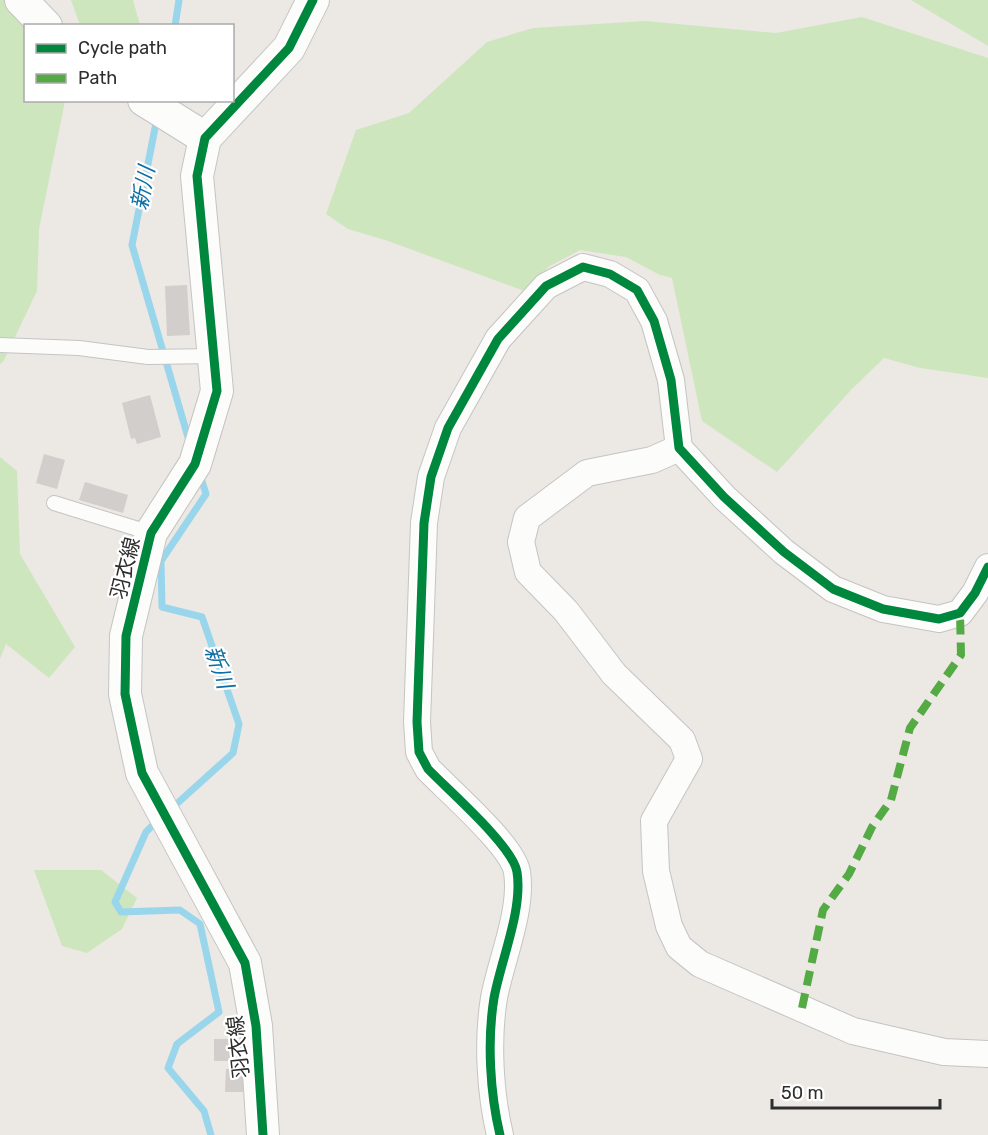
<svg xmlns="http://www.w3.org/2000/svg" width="988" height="1135" viewBox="0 0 988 1135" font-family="Rubik,'Noto Sans JP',sans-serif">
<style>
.green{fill:#cee6be}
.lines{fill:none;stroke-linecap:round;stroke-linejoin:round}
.stream{stroke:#99d6ec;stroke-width:7}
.building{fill:#d1cecb}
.service-casing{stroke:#c5c4c5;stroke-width:16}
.minor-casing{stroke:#c5c4c5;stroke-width:28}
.tertiary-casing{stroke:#c5c4c5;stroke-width:34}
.service{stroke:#fcfcfb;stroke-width:14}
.minor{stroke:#fcfcfb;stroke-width:26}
.tertiary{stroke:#fcfcfb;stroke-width:32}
.quiet{stroke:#54ab44;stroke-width:8;stroke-dasharray:15 8;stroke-linecap:butt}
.cycleway-casing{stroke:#fff;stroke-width:13}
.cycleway{stroke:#00873e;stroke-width:9}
.labels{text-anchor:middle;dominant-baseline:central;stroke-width:4.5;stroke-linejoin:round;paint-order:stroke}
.street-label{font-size:21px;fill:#2e2e2e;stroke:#fff}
.water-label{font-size:22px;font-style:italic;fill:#0d6fa3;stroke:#fff}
</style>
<rect width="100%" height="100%" fill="#ece8e4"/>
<path class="green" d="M0 0H4L30 25 26 26V100L65 101 39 229 37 291 3 362 0 364Z
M71 0H133L140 25H80Z
M911 0H988V46Z
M862 17 988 58V378L920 368 884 358 851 390 777 472 702 421 672 278 660 275 626 257 580 250 548 267 530 293 388 241 348 229 326 214 356 130 409 113 487 42 533 28 645 21 776 33Z
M0 457 17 471 20 554 75 647 49 678 6 644 0 659Z
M34 870H101L137 898 122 929 87 953 62 946Z"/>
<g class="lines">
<path class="stream" d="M175 26 179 0
M157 118 132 245 190 444
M171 809 233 753 239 724 202 617 162 607 161 561 206 494 200 475
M158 820 146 832 115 902 121 912 180 910 200 924 219 1012 177 1044 168 1068 204 1111 211 1135"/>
</g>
<path class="building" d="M187 285 190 335 167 336 165 286Z
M150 395 161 437 137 444 135 438 131 439 122 403Z
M44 454 65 460 57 489 36 483Z
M85 482 128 495 123 513 79 500Z
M214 1039H235V1061H214Z
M226 1069H243V1092H225Z"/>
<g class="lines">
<defs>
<path id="service" d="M0 345 79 348 148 357 214 356
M54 503 151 533"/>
<path id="minor" d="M679 448 652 460 587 473 527 518 521 542 528 572 566 611 614 674 682 740 689 759 654 821 656 871 669 926 679 947 700 964 853 1031 944 1052 988 1054
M500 1135C490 1093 487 1041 494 998 501 960 523 910 517 872 513 846 448 790 428 769L419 752 417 722 424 523 431 477 448 428 498 339 546 286 583 267 610 274 637 290 654 321 671 380 679 448 724 497 784 552 833 589 883 609 939 619 960 613 975 593 988 567"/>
<path id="tertiary" d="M21 0 46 26
M144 100 205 138
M263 1135 256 1026 245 963 142 773 125 694 126 636 151 533 195 464 217 391 197 176 205 138 289 48 313 0"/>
</defs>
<use href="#service" class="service-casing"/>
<use href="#minor" class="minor-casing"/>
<use href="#tertiary" class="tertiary-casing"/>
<use href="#service" class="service"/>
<use href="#minor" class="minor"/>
<use href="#tertiary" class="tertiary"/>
<path class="quiet" d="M802 1008 823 910 849 874 872 827 891 800 910 728 961 655 960 613"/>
<defs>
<path id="cycleway" d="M263 1135 256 1026 245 963 142 773 125 694 126 636 151 533 195 464 217 391 197 176 205 138 289 48 313 0
M500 1135C490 1093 487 1041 494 998 501 960 523 910 517 872 513 846 448 790 428 769L419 752 417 722 424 523 431 477 448 428 498 339 546 286 583 267 610 274 637 290 654 321 671 380 679 448 724 497 784 552 833 589 883 609 939 619 960 613 975 593 988 567"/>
</defs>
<use href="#cycleway" class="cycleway-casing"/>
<use href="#cycleway" class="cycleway"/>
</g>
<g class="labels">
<g class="street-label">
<text transform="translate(125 568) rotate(-76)">羽衣線</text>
<text transform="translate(238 1047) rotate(-96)">羽衣線</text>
</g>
<g class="water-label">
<text transform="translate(143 188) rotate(-79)">新川</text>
<text transform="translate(219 667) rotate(71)">新川</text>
</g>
</g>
<rect x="24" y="24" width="210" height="78" fill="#ffffff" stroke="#ababab" stroke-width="1.5"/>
<rect x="36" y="44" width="30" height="9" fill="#00873e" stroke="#ababab" stroke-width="1.5"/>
<text x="78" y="54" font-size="18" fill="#2e2e2e">Cycle path</text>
<rect x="36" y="74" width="30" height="9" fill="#54ab44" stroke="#ababab" stroke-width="1.5"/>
<text x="78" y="84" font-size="18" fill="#2e2e2e">Path</text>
<path d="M772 1099v9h168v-9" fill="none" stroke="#2e2e2e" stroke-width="3"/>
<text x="781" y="1099" font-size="18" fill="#2e2e2e" stroke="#ffffff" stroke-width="4.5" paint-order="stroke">50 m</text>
</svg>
